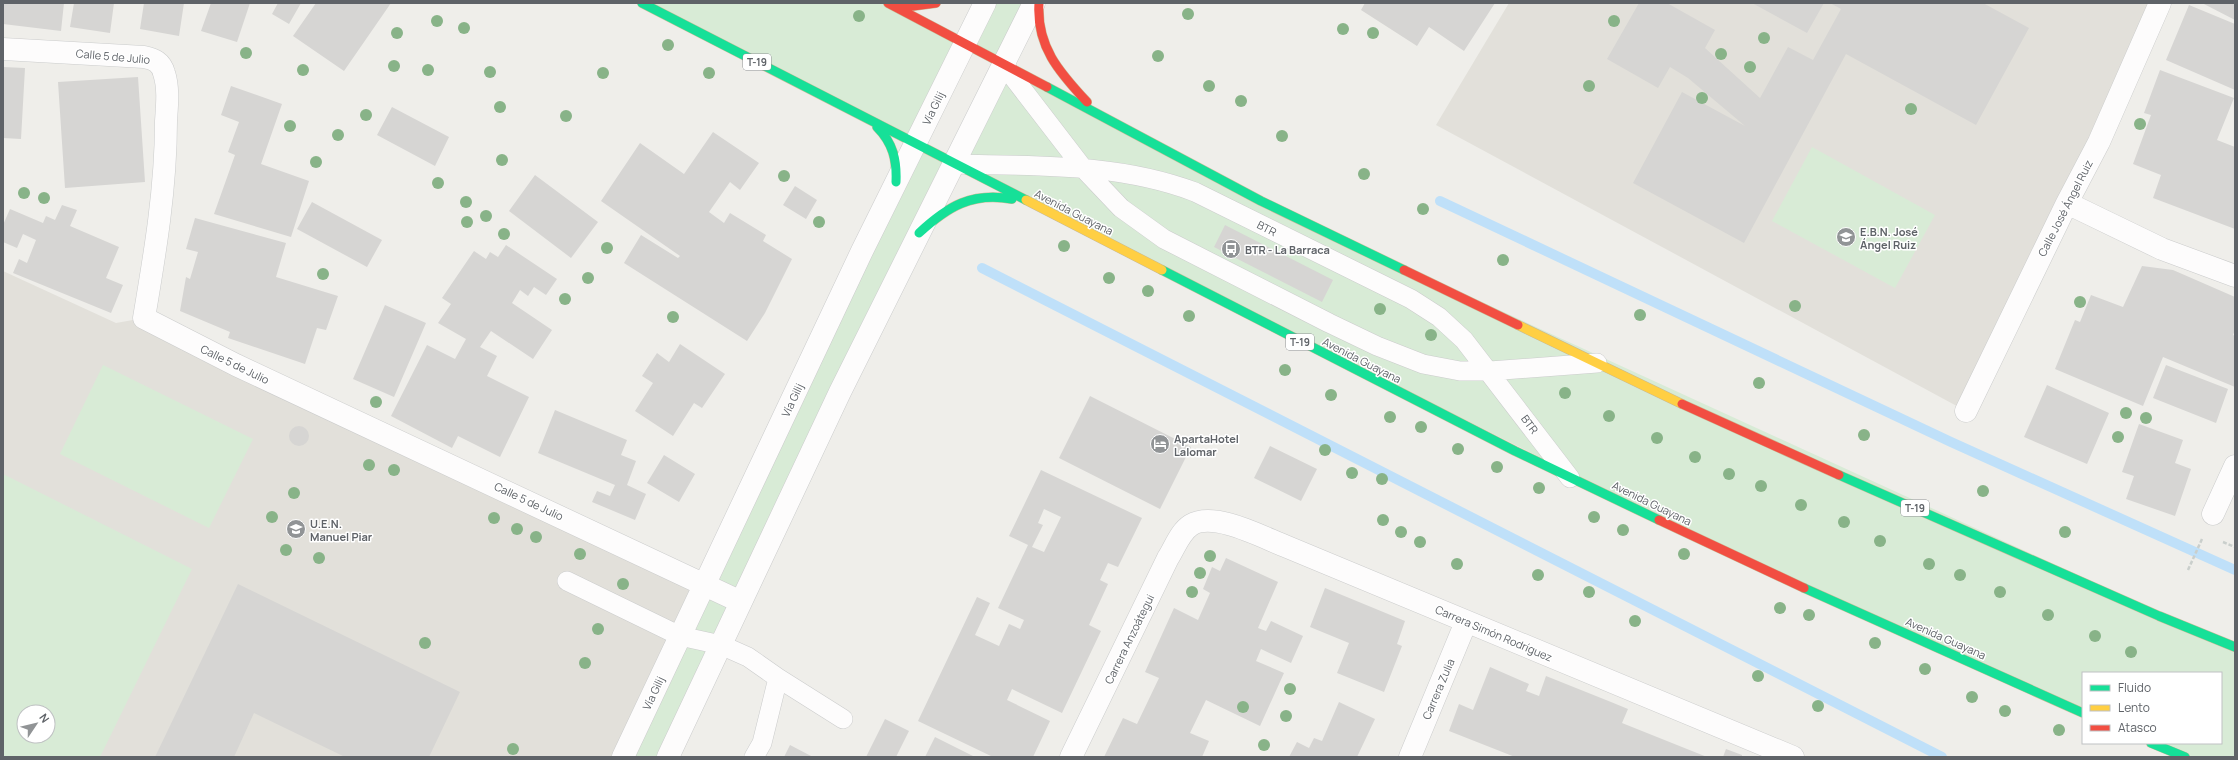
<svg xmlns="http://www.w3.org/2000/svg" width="2238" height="760" viewBox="0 0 2238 760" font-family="Manrope,sans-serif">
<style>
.education{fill:#e2e0da;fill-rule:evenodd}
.green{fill:#d8ebd6;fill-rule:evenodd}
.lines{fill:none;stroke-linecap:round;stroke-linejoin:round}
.stream{stroke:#bfe0f9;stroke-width:10}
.building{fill:#d6d5d3;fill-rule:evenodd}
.lane-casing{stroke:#cbcccc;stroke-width:20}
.street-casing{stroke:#cbcccc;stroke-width:23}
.fast-casing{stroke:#c8b996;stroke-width:10}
.slow-casing{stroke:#c8b996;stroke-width:10}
.jam-casing{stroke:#c8b996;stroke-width:10}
.path{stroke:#cacfcc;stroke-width:2.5;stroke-dasharray:4 2;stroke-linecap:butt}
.lane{stroke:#fdfcfc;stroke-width:19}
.street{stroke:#fdfcfc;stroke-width:22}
.fast{stroke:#16e098;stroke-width:9}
.slow{stroke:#ffcf43;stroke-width:9}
.jam{stroke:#f24e42;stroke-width:9}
.tree{fill:#88b388}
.labels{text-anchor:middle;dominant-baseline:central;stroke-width:3;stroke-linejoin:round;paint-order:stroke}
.shield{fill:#fff;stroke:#8f9295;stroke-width:1}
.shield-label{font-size:10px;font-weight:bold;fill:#5f6368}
.street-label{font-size:11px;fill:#5f6368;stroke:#fff}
.poi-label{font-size:11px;font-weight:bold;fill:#5f6368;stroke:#fff;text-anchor:start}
</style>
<rect width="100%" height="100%" fill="#efeeea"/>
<path class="education" d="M1509 3H2160L1966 411 1436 125Z
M3 271 116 323 144 318 705 584 623 757H3ZM24 712H48V736H24Z"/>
<path class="green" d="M642 3H888L964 44 985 3H1034L1003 64 1261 201 2235 647V757H2185L2151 743H2221V673H2083V713L1771 573 954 164 667 757H623L915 144ZM964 44 1003 64 954 164 915 144Z
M1812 147 1935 215 1895 288 1772 221Z
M103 365 253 439 209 528 60 454Z
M3 474 192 569 100 757H3ZM24 712H48V736H24Z"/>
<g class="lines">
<path class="stream" d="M1440 201 1951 442 2235 570
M982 268 1942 757"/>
</g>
<path class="building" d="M3 3H64L61 31 3 24Z
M74 3H114L110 33 70 27Z
M144 3H184L179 36 140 29Z
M211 3H250L237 42 201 31Z
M278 3H301L289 24 272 14Z
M316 3H391L344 71 293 36Z
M1365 3H1495L1464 51 1429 27 1417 46 1361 10Z
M1639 3H1667L1715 30 1705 48 1760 98 1788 47 1813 60 1841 9 1830 3H1983L2029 28 1976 125 1846 54 1744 243 1633 183 1682 92 1745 126 1688 78 1670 67 1658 88 1607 59Z
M1752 3H1824L1807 33Z
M2202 3H2235V20Z
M2189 5 2235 24V90L2166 60Z
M3 67 25 68 21 139 3 138Z
M2160 70 2234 98 2217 140 2235 147V229L2153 198 2161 175 2133 164 2151 115 2144 113Z
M138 77 145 182 65 188 58 82Z
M231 86 282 104 261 164 309 181 291 237 214 214 235 155 228 152 239 122 221 115Z
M392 107 449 137 435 166 377 135Z
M713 132 759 163 740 190 730 182 709 212 724 223 730 213 766 235 763 241 792 259 765 313 747 341 624 263 641 235 678 258 680 256 601 201 640 143 684 174Z
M535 175 598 222 571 258 509 211Z
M795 186 817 200 806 219 783 205Z
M312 202 382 240 367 267 297 229Z
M62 205 77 210 70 226 119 247 106 278 123 285 111 313 13 273 19 259 27 263 36 240 23 234 17 248 3 242V225L10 209 43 223 46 216 55 220Z
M195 218 286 243 276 277 338 296 326 330 317 328 305 364 228 338 230 332 180 311 186 277 190 279 198 252 186 249Z
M1225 225 1333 280 1322 302 1214 247Z
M506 245 557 279 546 295 534 287 528 296 520 290 512 303 552 330 533 359 491 331 480 347 497 356 487 376 529 397 500 457 458 436 452 448 391 416 427 345 455 359 466 339 438 323 451 304 442 298 474 251 486 259 490 252 498 257Z
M2142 266 2173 270 2235 297V330L2233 335 2235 336V387L2163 357 2143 406 2055 369 2075 320 2080 322 2091 295 2123 307Z
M385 305 426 323 394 397 353 379Z
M680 344 725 374 702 408 694 403 673 436 635 411 653 383 642 376 657 353 669 362Z
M2166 365 2228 389 2216 423 2153 398Z
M2047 385 2109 413 2087 464 2024 437Z
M1090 396 1191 447 1160 509 1059 458Z
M555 410 627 440 621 455 636 461 627 485 646 494 635 520 592 502 597 491 610 496 615 485 538 453Z
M2139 424 2183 440 2175 463 2191 469 2175 516 2126 499 2134 476 2122 472Z
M289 436a10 10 0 1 1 20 0a10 10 0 1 1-20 0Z
M1270 446 1317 469 1301 501 1254 478Z
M664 455 695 474 679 502 647 483Z
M1041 470 1142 518 1118 567 1108 563 1100 580 1108 584 1089 625 1101 631 1062 713 1012 689 1007 700 1050 721 1033 757H993L918 721 977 597 990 603 975 635 999 646 1009 624 1020 629 1024 620 998 608 1028 545 1009 536ZM1044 509 1061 517 1044 552 1032 547 1043 525 1038 523Z
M1226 558 1278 582 1258 628 1266 631 1271 621 1303 636 1291 663 1261 649 1256 661 1284 673 1260 726 1206 700 1190 733 1209 741 1202 757H1104L1123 718 1137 724 1159 678 1145 672 1174 608 1198 620 1210 593 1203 589 1212 567 1220 571Z
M238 584 460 692 429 757H345L254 713 234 757H155Z
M1325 588 1405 621 1397 644 1402 646 1384 692 1337 673 1349 643 1310 627Z
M1490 667 1529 684 1526 691 1539 696 1546 676 1611 702 1628 709 1622 723 1707 757H1515L1449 731 1459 704 1473 710Z
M1339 702 1375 719 1357 757H1289L1297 742 1309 748 1314 738 1322 741Z
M885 719 909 731 896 757H866Z
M935 737 975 757H925Z
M790 745 813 757H784Z
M1726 749 1742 755V757H1723Z"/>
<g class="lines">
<defs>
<path id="lane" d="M1003 64 1083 168 1121 208 1164 239 1329 323 1377 346 1423 364 1460 371H1490L1597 363
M956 164C1036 166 1119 163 1195 192L1411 299 1439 317 1464 340 1570 478
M567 581 680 636 721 645 748 657 778 678 762 743 754 757
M778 678 843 719"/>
<path id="street" d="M3 49 144 57C154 59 161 62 164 73 169 88 167 106 166 121 166 188 155 253 144 318L236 365 741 602
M2067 203 2162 249 2235 276
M1966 411 2067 203 2099 142 2160 3
M2213 514 2235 466
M623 757 862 251 985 3
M668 757 840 392 1034 3
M1071 757 1168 558C1175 547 1180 532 1191 525 1214 511 1262 537 1285 546L1793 757
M1410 757 1466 622"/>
<path id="fast" d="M642 3 1026 200
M1047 87 1261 201 1404 270
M877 127C893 143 897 160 896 182
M919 233C948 206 972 192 1012 199
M1162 270 1515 451 1659 520
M1839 475 2159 616 2235 647
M1804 588 2083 713
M2151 743 2185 757"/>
<path id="slow" d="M1026 200 1162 270
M1518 325 1682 404"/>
<path id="jam" d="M888 3 1047 87
M1039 3C1036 46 1059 72 1087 102
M894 4 913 6 936 3
M1404 270 1518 325
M1682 404 1839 475
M1659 520 1804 588"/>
</defs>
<use href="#lane" class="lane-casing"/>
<use href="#street" class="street-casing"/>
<use href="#fast" class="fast-casing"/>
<use href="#slow" class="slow-casing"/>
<use href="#jam" class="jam-casing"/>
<path class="path" d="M2223 542 2235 547
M2188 570 2202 539"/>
<use href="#lane" class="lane"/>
<use href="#street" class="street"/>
<use href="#fast" class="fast"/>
<use href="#slow" class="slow"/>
<use href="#jam" class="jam"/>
</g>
<g class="tree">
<circle cx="1188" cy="14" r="6"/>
<circle cx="859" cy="16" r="6"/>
<circle cx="437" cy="21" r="6"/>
<circle cx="1614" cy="21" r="6"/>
<circle cx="464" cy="28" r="6"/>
<circle cx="1343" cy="29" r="6"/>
<circle cx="397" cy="33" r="6"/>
<circle cx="1373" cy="33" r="6"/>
<circle cx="1764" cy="38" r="6"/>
<circle cx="668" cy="45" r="6"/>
<circle cx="246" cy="53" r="6"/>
<circle cx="1721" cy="54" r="6"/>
<circle cx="1158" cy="56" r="6"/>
<circle cx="394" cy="66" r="6"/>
<circle cx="1750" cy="67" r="6"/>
<circle cx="303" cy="70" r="6"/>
<circle cx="428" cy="70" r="6"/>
<circle cx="490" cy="72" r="6"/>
<circle cx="603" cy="73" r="6"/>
<circle cx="709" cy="73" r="6"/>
<circle cx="1209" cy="86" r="6"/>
<circle cx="1589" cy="86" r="6"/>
<circle cx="1702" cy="98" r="6"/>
<circle cx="1241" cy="101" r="6"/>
<circle cx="500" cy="107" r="6"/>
<circle cx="1911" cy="109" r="6"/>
<circle cx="366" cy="115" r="6"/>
<circle cx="566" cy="116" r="6"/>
<circle cx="2140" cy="124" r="6"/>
<circle cx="290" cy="126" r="6"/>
<circle cx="338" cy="135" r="6"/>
<circle cx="1282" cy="136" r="6"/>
<circle cx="502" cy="160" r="6"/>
<circle cx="316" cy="162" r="6"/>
<circle cx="1364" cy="174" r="6"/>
<circle cx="784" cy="176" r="6"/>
<circle cx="438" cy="183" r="6"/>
<circle cx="24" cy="193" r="6"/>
<circle cx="44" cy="198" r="6"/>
<circle cx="466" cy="202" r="6"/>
<circle cx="1423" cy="209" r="6"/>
<circle cx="486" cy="216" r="6"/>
<circle cx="467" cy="222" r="6"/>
<circle cx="819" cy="222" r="6"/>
<circle cx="504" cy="234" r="6"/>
<circle cx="1064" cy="246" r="6"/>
<circle cx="607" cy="248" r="6"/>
<circle cx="1503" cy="260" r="6"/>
<circle cx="323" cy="274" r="6"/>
<circle cx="588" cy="278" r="6"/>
<circle cx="1109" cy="278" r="6"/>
<circle cx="1148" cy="291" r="6"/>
<circle cx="565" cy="299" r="6"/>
<circle cx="2080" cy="302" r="6"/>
<circle cx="1795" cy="306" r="6"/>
<circle cx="1380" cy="309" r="6"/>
<circle cx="1640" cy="315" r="6"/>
<circle cx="1189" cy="316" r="6"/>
<circle cx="673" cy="317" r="6"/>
<circle cx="1431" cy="335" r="6"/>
<circle cx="1285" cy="370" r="6"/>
<circle cx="1759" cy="383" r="6"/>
<circle cx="1565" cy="393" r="6"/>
<circle cx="1331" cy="395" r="6"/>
<circle cx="376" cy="402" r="6"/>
<circle cx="2126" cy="413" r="6"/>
<circle cx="1609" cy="416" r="6"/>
<circle cx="1390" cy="417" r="6"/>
<circle cx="2146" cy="418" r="6"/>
<circle cx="1421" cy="427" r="6"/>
<circle cx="1864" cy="435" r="6"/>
<circle cx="2118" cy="437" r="6"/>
<circle cx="1657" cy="438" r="6"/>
<circle cx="1458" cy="449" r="6"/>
<circle cx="1325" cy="450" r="6"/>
<circle cx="1695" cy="457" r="6"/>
<circle cx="369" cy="465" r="6"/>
<circle cx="1497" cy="467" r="6"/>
<circle cx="394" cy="470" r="6"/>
<circle cx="1352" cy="473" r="6"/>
<circle cx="1729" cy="474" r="6"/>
<circle cx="1382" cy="479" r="6"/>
<circle cx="1761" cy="486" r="6"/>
<circle cx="1539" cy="488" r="6"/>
<circle cx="1983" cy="491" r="6"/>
<circle cx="294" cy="493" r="6"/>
<circle cx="1801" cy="505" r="6"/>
<circle cx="272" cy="517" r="6"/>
<circle cx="1594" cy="517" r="6"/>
<circle cx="494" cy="518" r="6"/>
<circle cx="1383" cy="520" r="6"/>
<circle cx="1844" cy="522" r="6"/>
<circle cx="517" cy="529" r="6"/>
<circle cx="1623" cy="530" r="6"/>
<circle cx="1401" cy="532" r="6"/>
<circle cx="2065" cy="532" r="6"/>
<circle cx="536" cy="537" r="6"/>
<circle cx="1880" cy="541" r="6"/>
<circle cx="1420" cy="542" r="6"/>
<circle cx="286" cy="550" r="6"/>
<circle cx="580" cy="554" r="6"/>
<circle cx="1684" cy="554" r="6"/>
<circle cx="1210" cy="556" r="6"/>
<circle cx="319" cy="558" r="6"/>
<circle cx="1457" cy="564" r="6"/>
<circle cx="1929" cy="564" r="6"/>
<circle cx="1200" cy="573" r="6"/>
<circle cx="1538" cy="575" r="6"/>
<circle cx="1960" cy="575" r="6"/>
<circle cx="623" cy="584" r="6"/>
<circle cx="1192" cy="592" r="6"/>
<circle cx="1589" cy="592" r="6"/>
<circle cx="2000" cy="592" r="6"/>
<circle cx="1780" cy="608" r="6"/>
<circle cx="1809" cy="615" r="6"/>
<circle cx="2048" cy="615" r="6"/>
<circle cx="1635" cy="621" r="6"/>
<circle cx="598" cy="629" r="6"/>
<circle cx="2095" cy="636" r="6"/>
<circle cx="425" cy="643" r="6"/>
<circle cx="1875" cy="643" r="6"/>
<circle cx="2131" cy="652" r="6"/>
<circle cx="585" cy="663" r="6"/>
<circle cx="1925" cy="669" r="6"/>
<circle cx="1758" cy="676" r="6"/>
<circle cx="1290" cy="689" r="6"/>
<circle cx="1972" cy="697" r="6"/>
<circle cx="1818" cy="706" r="6"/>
<circle cx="1243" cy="707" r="6"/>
<circle cx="2005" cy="711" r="6"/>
<circle cx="1286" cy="716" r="6"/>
<circle cx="2059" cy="730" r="6"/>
<circle cx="1264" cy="745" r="6"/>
<circle cx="513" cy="749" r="6"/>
</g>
<defs>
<symbol id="school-disc" viewBox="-11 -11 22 22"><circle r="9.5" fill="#919496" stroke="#fff"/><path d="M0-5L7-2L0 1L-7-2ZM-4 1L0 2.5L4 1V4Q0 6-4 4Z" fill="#fff"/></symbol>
<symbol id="bus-disc" viewBox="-11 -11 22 22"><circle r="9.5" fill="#919496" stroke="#fff"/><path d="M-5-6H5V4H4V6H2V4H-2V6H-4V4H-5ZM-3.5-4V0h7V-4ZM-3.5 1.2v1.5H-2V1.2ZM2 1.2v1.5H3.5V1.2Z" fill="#fff"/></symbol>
<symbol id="hotel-disc" viewBox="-11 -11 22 22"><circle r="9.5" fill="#919496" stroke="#fff"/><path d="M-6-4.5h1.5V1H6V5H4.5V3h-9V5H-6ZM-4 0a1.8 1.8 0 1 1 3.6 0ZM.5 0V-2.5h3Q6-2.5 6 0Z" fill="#fff"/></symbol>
</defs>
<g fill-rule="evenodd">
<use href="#school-disc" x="1835" y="226" width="22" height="22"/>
<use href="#bus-disc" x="1220" y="238" width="22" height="22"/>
<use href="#hotel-disc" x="1149" y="433" width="22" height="22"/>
<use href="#school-disc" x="285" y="518" width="22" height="22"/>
</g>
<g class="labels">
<g class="shield">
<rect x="743" y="54" width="28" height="16" rx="3"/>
<rect x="1286" y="334" width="28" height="16" rx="3"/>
<rect x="1901" y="500" width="28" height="16" rx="3"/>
</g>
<g class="shield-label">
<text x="757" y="62">T-19</text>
<text x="1300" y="342">T-19</text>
<text x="1915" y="508">T-19</text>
</g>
<g class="street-label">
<text transform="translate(113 56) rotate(5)">Calle 5 de Julio</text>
<text transform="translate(933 108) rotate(-64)">Vía Gilij</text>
<text transform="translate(2065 208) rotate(-63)">Calle José Ángel Ruiz</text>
<text transform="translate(1074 212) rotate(27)">Avenida Guayana</text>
<text transform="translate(1267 228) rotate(27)">BTR</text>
<text transform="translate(1362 360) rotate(27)">Avenida Guayana</text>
<text transform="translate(235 364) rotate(26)">Calle 5 de Julio</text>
<text transform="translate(792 400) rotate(-65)">Vía Gilij</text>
<text transform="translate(1530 424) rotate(53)">BTR</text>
<text transform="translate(529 501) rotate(25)">Calle 5 de Julio</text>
<text transform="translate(1652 503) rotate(26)">Avenida Guayana</text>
<text transform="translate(1494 633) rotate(23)">Carrera Simón Rodríguez</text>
<text transform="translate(1946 638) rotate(24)">Avenida Guayana</text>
<text transform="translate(1129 639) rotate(-64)">Carrera Anzoátegui</text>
<text transform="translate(1438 689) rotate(-67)">Carrera Zulia</text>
<text transform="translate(653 693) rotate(-65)">Vía Gilij</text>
</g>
<g class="poi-label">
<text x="1860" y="231">E.B.N. José<tspan x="1860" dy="13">Ángel Ruiz</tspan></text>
<text x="1245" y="249">BTR - La Barraca</text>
<text x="1174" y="438">ApartaHotel<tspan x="1174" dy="13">Lalomar</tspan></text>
<text x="310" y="523">U.E.N.<tspan x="310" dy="13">Manuel Piar</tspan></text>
</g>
</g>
<rect width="2238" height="760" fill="none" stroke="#5f6368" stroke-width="8"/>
<rect x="2082" y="672" width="140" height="72" fill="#ffffff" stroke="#bfc1c3"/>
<rect x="2090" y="685" width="20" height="6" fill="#16e098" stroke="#bfc1c3"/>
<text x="2118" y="692" font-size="12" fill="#5f6368">Fluido</text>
<rect x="2090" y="705" width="20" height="6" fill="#ffcf43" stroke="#bfc1c3"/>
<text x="2118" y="712" font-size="12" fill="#5f6368">Lento</text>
<rect x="2090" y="725" width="20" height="6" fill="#f24e42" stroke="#bfc1c3"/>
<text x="2118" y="732" font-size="12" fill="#5f6368">Atasco</text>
<g transform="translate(36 724) rotate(55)"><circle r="19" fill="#ffffff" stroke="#bfc1c3"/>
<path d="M0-3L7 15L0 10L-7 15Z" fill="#919496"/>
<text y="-6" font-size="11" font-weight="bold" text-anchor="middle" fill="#5f6368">N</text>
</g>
</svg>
